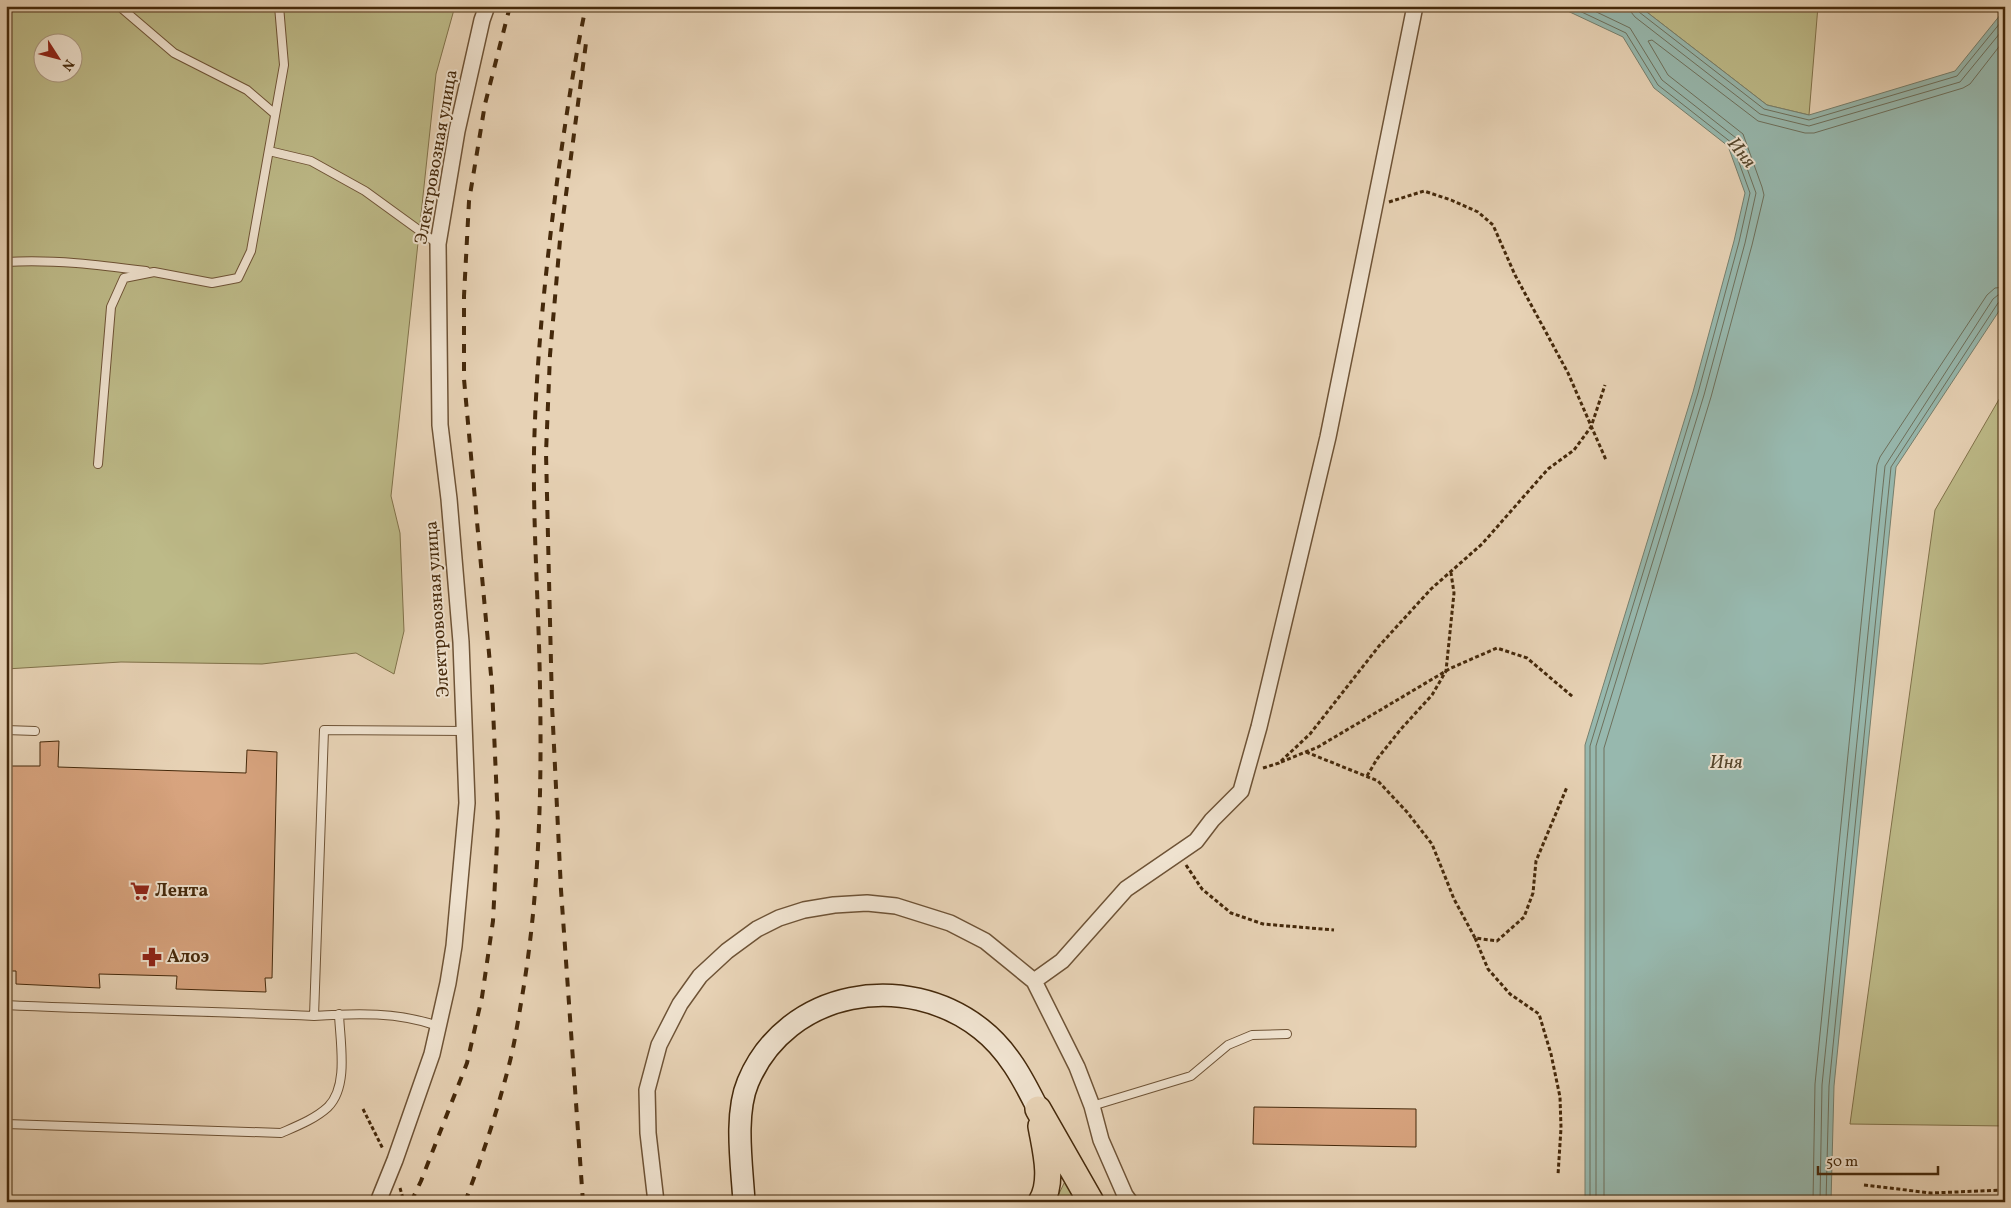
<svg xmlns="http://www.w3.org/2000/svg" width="2011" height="1208" viewBox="0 0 2011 1208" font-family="Vollkorn,serif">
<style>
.green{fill:#bdba88;stroke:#81724a;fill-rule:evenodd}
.water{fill:#97b8ae;stroke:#767f6d}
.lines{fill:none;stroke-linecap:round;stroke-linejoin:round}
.shore{stroke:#6e705c;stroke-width:1}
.building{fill:#d8a47f;stroke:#45290b}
.service-casing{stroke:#6e5336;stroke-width:10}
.minor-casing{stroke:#6e5336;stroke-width:18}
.secondary-casing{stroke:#45290b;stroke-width:24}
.trunk-casing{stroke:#45290b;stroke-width:28}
.path{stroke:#45290b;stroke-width:3;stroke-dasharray:4 2.5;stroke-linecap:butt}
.service{stroke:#efe2cf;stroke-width:8}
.minor{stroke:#efe2cf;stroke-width:15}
.secondary{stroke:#efe2cf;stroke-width:21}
.trunk{stroke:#e7d2b5;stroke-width:25}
.rail{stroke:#45290b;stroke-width:4;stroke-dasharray:9 9;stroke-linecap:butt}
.labels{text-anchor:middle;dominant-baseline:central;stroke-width:4;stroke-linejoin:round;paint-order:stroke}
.street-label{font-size:18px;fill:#45290b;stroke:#efe2cf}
.poi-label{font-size:18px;font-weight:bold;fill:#45290b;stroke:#efe2cf;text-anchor:start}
.water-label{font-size:19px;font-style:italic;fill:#55462c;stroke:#efe2cf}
</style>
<rect width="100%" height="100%" fill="#e7d2b5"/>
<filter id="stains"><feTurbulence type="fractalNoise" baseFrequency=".004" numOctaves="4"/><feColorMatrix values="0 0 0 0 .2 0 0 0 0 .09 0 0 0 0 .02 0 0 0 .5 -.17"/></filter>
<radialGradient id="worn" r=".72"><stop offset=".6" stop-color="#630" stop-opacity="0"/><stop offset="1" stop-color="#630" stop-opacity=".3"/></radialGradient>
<path class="green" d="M6 6H455L436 74 391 496 400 533 404 631 394 674 356 653 262 664 121 662 6 669ZM42 42H72V72H42Z
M1639 6H1818L1809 115 1767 105Z
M2005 389V1126L1850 1124 1935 510Z
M1067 1177 1080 1202H1055Z"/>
<path class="water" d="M1557 6H1639L1767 105 1809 115 1955 71 2005 9V302L1896 467 1834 1086 1831 1202H1585V745L1693 392 1734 241 1745 193 1728 146 1654 88 1623 37Z"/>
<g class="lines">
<path class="shore" d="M1569 6 1626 33 1658 85 1732 143 1750 193 1739 242 1698 393 1590 746V1202
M1584 6 1630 28 1662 80 1736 138 1756 193 1745 243 1704 395 1596 746V1202
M1630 6 1631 12 1635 17 1760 114 1809 126 1960 82 2005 27
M1637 6 1639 12 1764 109 1809 120 1957 76 2005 17
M1604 1202V748L1711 397 1752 245 1764 195 1762 187 1743 134 1668 75 1648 41 1652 40 1758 121 1805 133H1814L1963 88 1970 84 2005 39
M1813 1202 1815 1084 1877 465 1880 457 1987 295 1995 288 2005 287
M1820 1202 1822 1085 1885 466 1993 299 1998 295 2005 294
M1826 1202 1829 1086 1891 467 1998 303 2005 300"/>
</g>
<path class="building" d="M59 741 58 767 246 773 247 750 277 752 272 978H265L266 992 176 989 177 976 99 974 100 988 16 984V971H6V766H40V742Z
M1254 1107 1416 1109V1147L1253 1144Z"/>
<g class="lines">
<defs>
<path id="service" d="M119 6 174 53 247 90 275 114
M269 151 311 161 365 191 438 244
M6 262C53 259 100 265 146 271
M98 464 111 307 124 278 154 272 212 283 238 278 251 251 284 65 279 6
M6 730 35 731
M6 1005C109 1010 211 1011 314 1016
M438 1026C398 1012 357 1013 314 1016L324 730 465 731
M1092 1106 1191 1076 1228 1045 1252 1035 1287 1034
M6 1124 281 1133C297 1126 315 1119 328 1107 349 1086 340 1042 339 1014"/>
<path id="minor" d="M1034 981 1062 961 1126 889 1196 841 1212 820 1241 791 1259 727 1328 437 1415 6
M378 1202 395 1160 432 1054 448 983 454 946 467 803 461 642 449 499 440 425 438 244 457 131 482 20 487 6
M656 1202 648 1133 647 1090 659 1045 680 1004 700 976 727 951 757 929 779 918 804 910 834 905 867 903 896 906 950 923 985 941 1034 981 1077 1067 1092 1106 1101 1140 1125 1195 1130 1202"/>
<path id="secondary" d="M744 1202C742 1166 734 1115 748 1082 787 989 906 970 981 1029 1008 1050 1023 1079 1038 1109"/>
<path id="trunk" d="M1038 1109 1091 1202
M1041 1202C1054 1181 1045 1149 1041 1126"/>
</defs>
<use href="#service" class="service-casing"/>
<use href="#minor" class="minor-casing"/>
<use href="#secondary" class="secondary-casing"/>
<use href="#trunk" class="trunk-casing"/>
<path class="path" d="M1389 202 1424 191 1451 200 1478 212 1493 225 1515 275 1568 373 1606 460
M1306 752 1378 781 1407 812 1432 844 1454 899 1475 938 1497 941 1524 917 1533 893 1536 861 1567 787
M1281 762 1318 747 1451 668 1497 648 1527 658 1573 697
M1263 768 1279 763 1310 734 1379 646 1431 589 1482 544 1548 469 1574 450 1591 427 1605 385
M1367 776 1377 759 1401 729 1432 695 1446 671 1454 593 1451 573
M1186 865 1202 889 1231 913 1263 924 1334 930
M1475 938 1488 969 1510 994 1539 1014 1551 1054 1560 1097 1561 1128 1558 1175
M363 1109 383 1149
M1864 1185 1931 1193 2005 1190
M400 1188 404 1202"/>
<use href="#service" class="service"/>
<use href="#minor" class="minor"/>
<use href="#secondary" class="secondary"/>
<use href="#trunk" class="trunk"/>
<path class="rail" d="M411 1202 421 1181 467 1063 482 997 493 921 498 823 492 686 464 379V296L469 201 485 104 510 6
M465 1202C483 1155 499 1106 511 1057 515 1040 518 1021 521 1003 539 900 542 794 540 689 539 610 533 531 534 452 536 359 546 266 558 174 566 118 574 62 586 6
M583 1202 561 890 552 705 546 453 550 355 560 240 586 43"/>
</g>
<defs>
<symbol id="supermarket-bare" viewBox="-9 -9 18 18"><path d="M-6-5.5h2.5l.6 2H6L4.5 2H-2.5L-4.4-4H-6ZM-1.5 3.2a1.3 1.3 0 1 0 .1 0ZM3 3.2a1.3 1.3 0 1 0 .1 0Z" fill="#8f2418" stroke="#efe2cf" stroke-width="2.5" paint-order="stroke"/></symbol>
<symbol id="pharmacy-bare" viewBox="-9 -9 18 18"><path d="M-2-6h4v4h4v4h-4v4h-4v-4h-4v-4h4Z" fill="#8f2418" stroke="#efe2cf" stroke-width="2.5" paint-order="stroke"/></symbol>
</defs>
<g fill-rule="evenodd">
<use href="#supermarket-bare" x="126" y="877" width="28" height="28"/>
<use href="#pharmacy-bare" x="138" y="943" width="28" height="28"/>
</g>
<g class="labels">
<g class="street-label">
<text transform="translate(437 157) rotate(-80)">Электровозная улица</text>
<text transform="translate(438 609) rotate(-94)">Электровозная улица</text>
</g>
<g class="poi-label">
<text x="155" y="891">Лента</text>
<text x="167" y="957">Алоэ</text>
</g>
<g class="water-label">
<text transform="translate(1741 153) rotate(51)">Иня</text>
<text x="1726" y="763">Иня</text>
</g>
</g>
<rect width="2011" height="1208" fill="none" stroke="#e7d2b5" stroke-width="25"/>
<rect x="8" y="8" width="1996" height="1193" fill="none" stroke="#45290b" stroke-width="2.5"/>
<rect x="12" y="12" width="1986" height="1183" fill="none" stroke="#45290b"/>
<g transform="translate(58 58) rotate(126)"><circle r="24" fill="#efe2cf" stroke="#ab9881"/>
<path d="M0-4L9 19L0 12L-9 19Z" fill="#8f2418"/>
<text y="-8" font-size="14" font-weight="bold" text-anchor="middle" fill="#45290b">N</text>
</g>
<path d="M1818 1166v8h120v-8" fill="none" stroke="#45290b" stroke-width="2.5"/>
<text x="1826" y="1166" font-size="15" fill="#45290b" stroke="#efe2cf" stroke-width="4" paint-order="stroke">50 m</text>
<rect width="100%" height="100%" filter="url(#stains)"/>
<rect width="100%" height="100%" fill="url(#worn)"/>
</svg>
